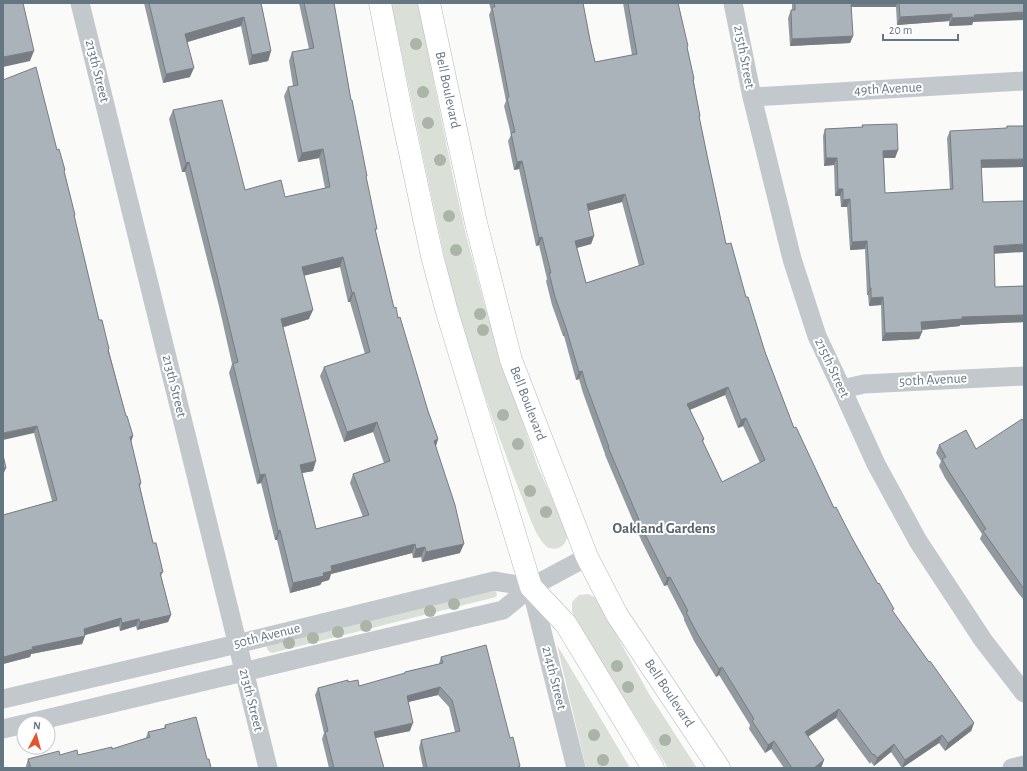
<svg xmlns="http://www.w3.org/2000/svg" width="1027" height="771" viewBox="0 0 1027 771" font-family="'Alegreya Sans',sans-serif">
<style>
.green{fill:#dadfd7}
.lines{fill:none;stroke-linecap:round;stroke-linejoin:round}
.secondary-casing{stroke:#b3babf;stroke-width:23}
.street{stroke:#c3c8cc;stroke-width:19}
.secondary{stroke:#fff;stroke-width:22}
.tree{fill:#aab4a7}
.wall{fill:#929a9f;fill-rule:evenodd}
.shaded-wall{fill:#777d82}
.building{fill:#aab3b9;stroke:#777d82;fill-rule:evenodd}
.labels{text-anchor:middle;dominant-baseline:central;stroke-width:4;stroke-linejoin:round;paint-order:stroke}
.street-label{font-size:14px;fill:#657683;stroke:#fff}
.neighbourhood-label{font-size:15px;font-weight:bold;fill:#57646e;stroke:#fff}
</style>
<rect width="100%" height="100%" fill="#fafaf8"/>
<path class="green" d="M391 3H418L453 177 466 235 483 299 498 350 538 467 566 529C566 531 567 533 567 535 568 547 552 554 544 544 534 533 529 514 523 500 494 426 468 350 448 273 443 252 439 230 434 208 419 140 406 71 391 3Z
M495 590 497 594 496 597 272 653C267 651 266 648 267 643Z
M588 594 596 598 649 694 697 768H668L578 625 572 611V602L579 595Z
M557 645 630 768H586Z"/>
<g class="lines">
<defs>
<g id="secondary">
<path d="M380 3 402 115 432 256 447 312 531 587 566 624 653 768"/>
<path id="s1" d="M429 3 476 223 511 360 587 557 617 615 719 768"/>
</g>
</defs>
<use href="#secondary" class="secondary-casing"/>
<path class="street" d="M80 3 268 768
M733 3 752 97 792 259 817 336 842 389 876 464 918 541 983 640 1024 693
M752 97 1024 81
M842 389 864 384 1024 376
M531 587 576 768
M3 699 216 649 494 581 531 587
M29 723 503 610 531 587 587 557
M3 729 24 724
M1012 768 1024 765"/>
<use href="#secondary" class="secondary"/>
</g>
<g class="tree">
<circle cx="416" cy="44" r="6"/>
<circle cx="423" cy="92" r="6"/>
<circle cx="428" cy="123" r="6"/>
<circle cx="440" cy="160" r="6"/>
<circle cx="449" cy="216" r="6"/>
<circle cx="456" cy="250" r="6"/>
<circle cx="480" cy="314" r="6"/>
<circle cx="483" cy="330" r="6"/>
<circle cx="503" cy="415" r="6"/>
<circle cx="518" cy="444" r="6"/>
<circle cx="530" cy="491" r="6"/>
<circle cx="546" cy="512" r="6"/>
<circle cx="454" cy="604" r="6"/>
<circle cx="430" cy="611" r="6"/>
<circle cx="366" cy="626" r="6"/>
<circle cx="338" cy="632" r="6"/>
<circle cx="313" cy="638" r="6"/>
<circle cx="289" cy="643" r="6"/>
<circle cx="617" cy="666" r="6"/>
<circle cx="628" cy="687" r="6"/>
<circle cx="594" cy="735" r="6"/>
<circle cx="665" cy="740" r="6"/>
<circle cx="603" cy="760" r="6"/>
</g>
<path class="wall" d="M144 3H261L271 51 268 61 249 65 241 26 187 42 190 77 163 83Z
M299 3H334L351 100 366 178 376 232 394 308 398 318 428 411 438 439 436 446 460 553 422 562 421 557 413 558 412 553 331 574 329 580 322 582 320 585 290 593 277 540H275L261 483 257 484 229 373 232 364 219 306 185 172H182L169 119 173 110 245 190 285 197 325 188 319 158 298 162 284 96 288 87 293 86 289 61 292 52 309 49ZM340 267 348 302H350L365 354 324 367 320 376 344 442 373 432 384 463 353 474 350 483 363 517 316 529 302 473 313 471 283 327 309 319 304 275Z
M489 3H583L590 40 595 62 632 55 623 3H678L687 48 694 79V82L700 116 699 117 707 155 726 244 746 297 765 352 794 428 834 508 852 538 893 612 929 662 974 723 971 731 945 751 939 743 902 768 891 752 874 766 871 762 870 764 836 718 808 737 824 760 821 768H784L771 749 765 753 749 729 750 725 719 675 716 677 694 641 684 620V618L667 585 664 586 642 542 605 455V454L583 393 579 379 576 380 564 336H563L552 305 546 281 547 279 539 245 536 246 519 169 514 170 508 141 511 135 504 106 506 101 489 15 491 10ZM622 202 639 266 586 283 577 248 591 244 594 236 588 211ZM725 395 738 428 743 426 760 463 722 482 703 442 704 439 690 410Z
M792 3H1024L973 22 972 25 949 26V21L897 25 896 7H851L853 36 850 43 790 46 788 18 791 10H792Z
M862 125 898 150 895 158H884L885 193 950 190 947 138 950 131 1006 129 1007 126H1024L981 168 983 202 994 253 995 287 1024 286V322L960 325V326L922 330V332L919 339 882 341 881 305 869 306 868 295H867L865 249 850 250 847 207H841L840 196H835L834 165 824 166 823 136 825 129 862 127Z
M57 150 65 170 64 172 75 215 74 217 99 320 109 349V351L126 416 133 436 131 442 141 483 140 487 153 543 163 572 161 576 171 615 168 622 137 630 136 626 120 631 119 626 85 635V636L82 644 31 654 30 657 3 664V515L52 501 34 433Z
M1024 422V600L1018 593 980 539 982 534 945 478 939 466 941 461 936 453 939 445 976 449Z
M441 657 510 738 520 766V768H423L419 748 421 740 455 732 449 707 438 695 408 702 410 731 375 738 384 768H329L322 739 324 733 315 695 318 688 348 682 359 686 404 674 405 672 439 664Z
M165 725 207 759 211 768H26V766L28 759 60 755H78L112 749 146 738 148 732 164 728Z"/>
<path class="shaded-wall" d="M850 3H897L896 7H848Z
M1024 12V20L973 22 972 25 949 26 952 18 974 15Z
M952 14 949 21 897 25 900 17Z
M244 17 241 26 181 44 185 34Z
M853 36 850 43 790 46 792 39Z
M34 51 30 61 3 67V57Z
M271 51 268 61 249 65 252 55Z
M194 68 190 77 163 83 166 74Z
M323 149 319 158 298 162 302 153Z
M898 150 895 158H881L883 151Z
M826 158H837L834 165 824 166Z
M1024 159V167L978 168 981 160Z
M522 161 519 169 514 170 517 162Z
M189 162 185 172H182L186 163Z
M838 189H843L840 196H835Z
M625 194 622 202 584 212 587 204Z
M850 199 847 207H841L843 200Z
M594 236 591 244 572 249 575 241Z
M542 237 539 245 536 246 539 238Z
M867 241 865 249 850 250 852 242Z
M1024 244V252L991 254 994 246Z
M343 257 340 267 299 277 302 267Z
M870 288H871L868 295H867Z
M354 292 350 302H348L352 293Z
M883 297 881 305 869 306 871 298Z
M313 310 309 319 278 329 281 319Z
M1024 315V322L960 325V326L919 330 921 322 962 317Z
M566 328 564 336H563Z
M922 332 919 339 882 341 885 333Z
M582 371 579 379 576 380 579 372Z
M728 387 725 395 684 412 687 404Z
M746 418 743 426 738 428 741 420Z
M377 422 373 432 344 442 347 432Z
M37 426 34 433 3 440V433Z
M133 436 130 444V437Z
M438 439 435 449 434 441Z
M316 461 313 471 297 474 300 465Z
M3 468H6L3 475Z
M265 474 261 483 257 484 260 475Z
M280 530 277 540H275L278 531Z
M415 544 412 553 331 574 329 580 322 582 320 585 290 593 293 583 323 573 331 566Z
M464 544 460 553 422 562 426 552Z
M425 547 421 557 413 558 416 549Z
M670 577 667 585 664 586 667 578Z
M171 615 168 622 137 630 140 622Z
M121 618 119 626 81 636 84 629Z
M139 619 136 626 120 631 122 623Z
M85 636 82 644 31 654 30 657 3 664 4 657 32 647Z
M722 667 719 675 716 677 719 669Z
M440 687 438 695 404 703 407 696Z
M839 709 836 718 802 740 805 732Z
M413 723 410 731 371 739 374 732Z
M974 723 971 731 945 751 948 743Z
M942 735 939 743 902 768 905 760Z
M774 741 771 749 765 753 768 745Z
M894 744 891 752 874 766 877 758Z
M824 760 821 768H814Z"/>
<path class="building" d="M3 3H23L34 51 3 57Z
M149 3H261L271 51 252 55 244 17 185 34 194 68 166 74Z
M304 3H334L351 100H352L367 176H366L377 229H375L394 308 396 307 398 318 400 317 428 411 438 439 434 441 455 505 464 544 426 552 425 547 416 549 415 544 331 566 332 571 323 573 324 576 293 583 280 530 278 531 265 474 260 475 233 364 238 362 222 296 189 162 186 163 173 110 222 100 245 190 281 180 285 197 330 187 323 149 302 153 288 87 298 85 292 52 314 48ZM343 257 352 293 354 292 370 352 324 367 347 432 377 422 390 461 353 474 369 515 316 529 300 465 316 461 281 319 313 310 302 267Z
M494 3H583L590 40 595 62 637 54 628 3H678L688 46 687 47 694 79 693 80 700 116H699L707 155 726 244 731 243 746 297H748L765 352 794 428 796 427 834 508 836 507 852 538 878 584 879 583 894 609 892 610 929 662 930 661 974 723 948 743 942 735 905 760 894 744 877 758 874 754 873 755 839 709 805 732 824 760 814 768H792L774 741 768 745 752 721 754 719 722 667 719 669 697 633 686 612 688 611 670 577 667 578 645 534 608 447H609L586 385 582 371 579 372 566 328 555 297 549 273H551L542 237 539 238 522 161 517 162 511 133 515 132 507 98 509 97 492 7H495ZM625 194 644 264 586 283 575 241 594 236 587 204ZM728 387 741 420 746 418 765 460 722 482 702 440 704 439 687 404Z
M795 3H851L853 36 792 39 791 10H795Z
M899 3H1024V12L974 15 975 17 952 18V14L900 17Z
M36 67 57 150 59 149 65 170 64 171 75 215H74L99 320H102L109 349 108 350 126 416H127L133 436 130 437 141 483 139 484 153 543H156L163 572 160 573 171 615 140 622 139 619 122 623 121 618 84 629 85 636 32 647 33 649 4 657 3 654V515L57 500 37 426 3 433V80Z
M897 124 898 150 883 151 885 193 953 189 950 131 1007 128V126H1024V159L981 160 983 202 1024 201V244L994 246 995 287 1024 286V315L962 317V319L921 322 922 332 885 333 883 297 871 298V288H870L867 241 852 242 850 199 843 200V189H838L837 158H826L825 129 863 127 862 125Z
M1022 419 1024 422V589L983 531 986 529 948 470 942 459 946 457 939 445 966 430 976 449Z
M3 455 6 468H3Z
M486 645 510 738 513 737 520 766 518 767V768H427L421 740 460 731 452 700 440 687 407 696 413 723 374 732 384 768H334L325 732 328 731 318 688 348 680V682L358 680 359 686 405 673V672L443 663 441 657Z
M196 717 207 759H209L211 768H31L28 759 59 751 60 755 77 750 78 755 112 747V749L150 737 148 732 166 728 165 725Z"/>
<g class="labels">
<g class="street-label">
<text transform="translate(744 57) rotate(79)">215th Street</text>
<text transform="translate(97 71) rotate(76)">213th Street</text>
<text transform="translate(888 89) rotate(-3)">49th Avenue</text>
<text stroke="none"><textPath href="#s1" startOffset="89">Bell Boulevard</textPath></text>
<text transform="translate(832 368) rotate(65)">215th Street</text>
<text transform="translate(933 380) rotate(-3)">50th Avenue</text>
<text transform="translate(174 386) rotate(76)">213th Street</text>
<text stroke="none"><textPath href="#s1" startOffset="413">Bell Boulevard</textPath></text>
<text transform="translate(267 636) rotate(-14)">50th Avenue</text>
<text transform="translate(554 678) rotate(76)">214th Street</text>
<text stroke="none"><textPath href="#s1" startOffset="737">Bell Boulevard</textPath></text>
<text transform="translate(251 700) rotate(76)">213th Street</text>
</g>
<g class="neighbourhood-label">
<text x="664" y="528">Oakland Gardens</text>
</g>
</g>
<rect width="1027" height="771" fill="none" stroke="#657683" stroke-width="8"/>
<g transform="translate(36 735) rotate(6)"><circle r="19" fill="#ffffff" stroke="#c1c8cd"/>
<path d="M0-3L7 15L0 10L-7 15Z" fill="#e4572e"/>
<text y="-6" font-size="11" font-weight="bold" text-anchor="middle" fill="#657683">N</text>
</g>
<path d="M883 34v6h75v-6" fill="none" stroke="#657683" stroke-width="2"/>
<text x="889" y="34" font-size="12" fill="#657683" stroke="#ffffff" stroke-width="3" paint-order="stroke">20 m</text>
</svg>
